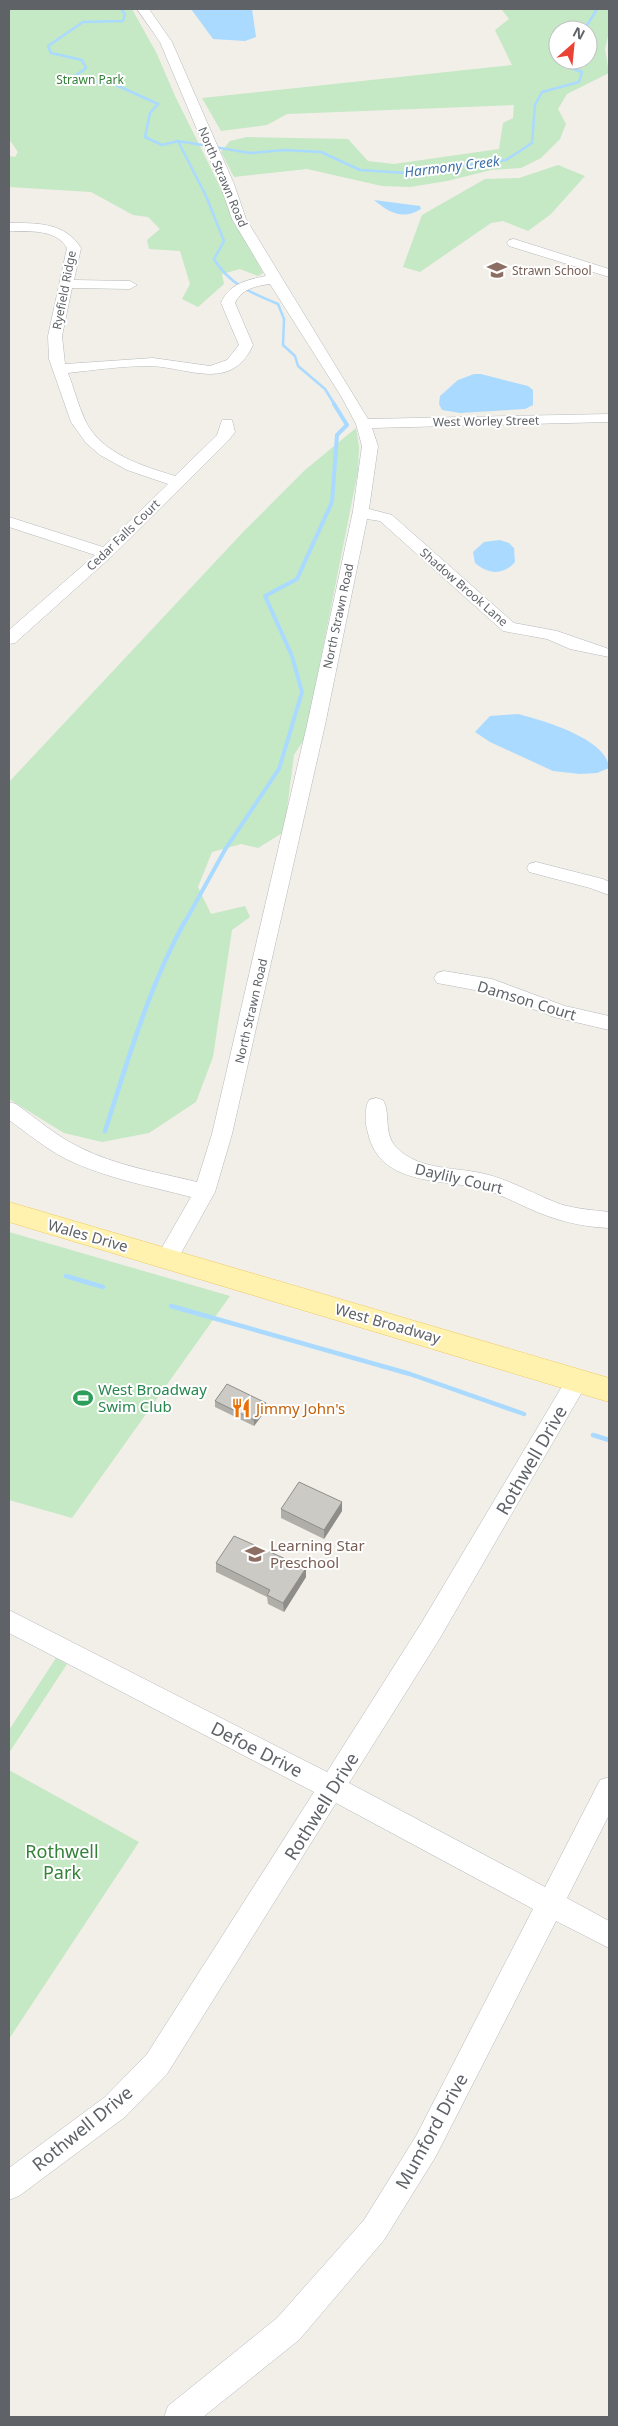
<svg xmlns="http://www.w3.org/2000/svg" width="618" height="2426" viewBox="0 0 618 2426" font-family="'Noto Sans',sans-serif">
<style>
.green{fill:#c5e8c5;fill-rule:evenodd}
.water{fill:#aadaff}
.lines{fill:none;stroke-linecap:round;stroke-linejoin:round}
.stream-far2{stroke:#aadaff;stroke-width:2.5}
.stream-far1{stroke:#aadaff;stroke-width:4}
.stream{stroke:#aadaff;stroke-width:4.5}
.minor-casing{stroke:#b5b8bc;stroke-width:1}
.major-casing{stroke:#f2c960;stroke-width:1}
.minor{fill:#fff;fill-rule:evenodd}
.major{fill:#fff2af;fill-rule:evenodd}
.wall{fill:#afaea9}
.shaded-wall{fill:#8f8d8a}
.building{fill:#cccac5;stroke:#8f8d8a}
.labels{text-anchor:middle;dominant-baseline:central;stroke-width:4;stroke-linejoin:round;paint-order:stroke}
.far-park-label{font-size:12px;fill:#348238;stroke:#fff}
.far-street-label{font-size:12px;fill:#5f6368;stroke:#fff}
.far-education-label{font-size:12px;fill:#785e54;stroke:#fff;text-anchor:start}
.far-water-label{font-size:14px;font-style:italic;fill:#4174aa;stroke:#fff}
.street-label{font-size:15px;fill:#5f6368;stroke:#fff}
.leisure-label{font-size:15px;fill:#27864d;stroke:#fff;text-anchor:start}
.food-label{font-size:15px;fill:#c56008;stroke:#fff;text-anchor:start}
.education-label{font-size:15px;fill:#785e54;stroke:#fff;text-anchor:start}
.near-street-label{font-size:18px;fill:#5f6368;stroke:#fff}
.near-park-label{font-size:18px;fill:#348238;stroke:#fff}
</style>
<rect width="100%" height="100%" fill="#f1efe8"/>
<path class="green" d="M9 9H132L157 54 175 96 263 273 258 276 240 269 222 274 224 284 198 307 182 299 190 284 180 251 149 249 147 240 160 229 148 217 133 215 91 192 9 187V156L15 157 18 152 9 139Z
M504 9H609V32L605 49 609 73 567 94 558 109 566 124 560 139 541 158 521 168 491 170 447 181 410 187 382 186 307 169 234 177 221 152 230 141 247 137 348 139 368 161 394 164 499 149 503 123 513 118 514 105 287 114 267 125 221 131 202 98 512 65 495 30 509 19 502 10ZM558 30H588V60H558Z
M558 165 585 176 551 214 528 231 503 221 491 223 420 272 403 267 422 215 485 179 519 178Z
M356 428 359 447 358 471 305 738 294 755 284 832 258 848 241 844 212 852 198 887 211 914 245 906 250 917 232 930 213 1057 196 1102 149 1133 102 1142 64 1133 9 1099V782L245 530 305 470Z
M9 1232 230 1296 72 1518 9 1500Z
M56 1658 67 1664 9 1753V1730Z
M9 1770 139 1842 9 2039Z"/>
<path class="water" d="M191 9H252L256 37 245 41 213 39Z
M374 200 420 206 421 209C403 220 389 213 374 200Z
M474 374H481L528 386 533 390V405L525 409 460 413 442 410 439 404 440 396 458 380Z
M500 540 509 543 514 548 515 562C503 576 488 574 475 563L473 552 484 542Z
M518 714C542 720 608 739 609 768L597 773 580 774 553 771 490 742 475 732 490 716Z"/>
<g class="lines">
<path class="stream-far2" d="M121 9 125 14 123 21 83 22 48 46 51 53 82 60 86 68 72 78 114 84 158 104 150 113 145 137 162 145 178 141 250 153 284 150 321 152 360 170 405 173 506 160 532 143 535 105 542 92 579 82 582 72 563 65 566 60
M584 30 597 9
M178 141 206 196 224 241 214 259C229 284 251 293 278 304L284 319 283 345 295 356 298 366 325 389 335 405"/>
<path class="stream-far1" d="M185 922 226 848 279 769 302 692 292 656 265 596 297 579 332 502 337 435 347 425 334 404"/>
<path class="stream" d="M105 1131C128 1060 149 986 185 921
M66 1276 103 1287
M171 1306 410 1374 524 1414
M593 1435 609 1440"/>
<defs>
<path id="minor" d="M137 9H149L172 42 234 184 246 219 368 419 609 414V422L372 428 378 446 369 509 392 515 514 623 557 631 609 649V657L570 649 547 639 503 631 380 521 367 519 325 725 232 1134 215 1192 175 1264 167 1266 159 1264 156 1258 191 1197C149 1186 105 1178 66 1159 45 1148 27 1133 9 1120V1102L16 1104C37 1119 56 1136 79 1147 116 1166 157 1172 197 1182L212 1134 307 725 353 511 362 446 356 424 341 396 270 284C256 286 241 289 235 303L253 345C231 393 188 367 150 366 122 366 95 370 68 373 74 388 78 405 85 420 101 454 143 466 175 476L217 435 222 420H232L235 432 228 441 112 556 15 643 9 644V630L95 555 9 527V517L103 547 168 484 127 470 100 455 86 443 71 422 49 359 48 336 67 248C55 228 29 232 9 231V223C36 223 65 222 81 248L74 280 130 281 137 285 130 289 72 288 62 336 65 364 153 358 210 366 227 360 239 345 221 303C229 284 246 280 266 276L232 219 220 184 160 42Z
M514 239 609 269V277L509 246 507 243 509 240Z
M536 862 603 879 609 882V895L590 888 529 872 527 868 529 864Z
M444 971 492 979 565 1006 609 1016V1030L554 1017 491 993 437 983 434 978 437 973Z
M376 1098 383 1100C391 1114 383 1133 396 1147 420 1172 457 1166 489 1175 514 1182 536 1195 560 1204 576 1209 593 1210 609 1212V1228C581 1227 554 1220 528 1208 515 1202 501 1195 486 1190 446 1178 380 1188 368 1133 365 1123 364 1109 369 1100Z
M578 1370 586 1373 589 1379 586 1385 440 1638 349 1783 545 1887 600 1780 609 1777V1815L567 1898 609 1921V1948L556 1921 436 2156 384 2240 299 2340 203 2417H164L168 2406 277 2318 364 2220 416 2136 533 1909 336 1803 167 2074 125 2117 19 2196 9 2200V2168L105 2097 147 2054 314 1792 9 1633V1610L327 1772 422 1622 570 1373Z"/>
<path id="major" d="M9 1202 609 1378V1402L9 1222Z"/>
</defs>
<use href="#minor" class="minor-casing"/>
<use href="#major" class="major-casing"/>
<use href="#minor" class="minor"/>
<use href="#major" class="major"/>
</g>
<path class="wall" d="M215 1401 266 1410 254 1426 215 1407Z
M342 1502V1511L324 1539 281 1518V1509Z
M216 1563 306 1568V1577L284 1612 268 1604 267 1597 216 1572Z"/>
<path class="shaded-wall" d="M266 1403V1410L254 1426V1420Z
M342 1502V1511L324 1539V1530Z
M306 1568V1577L284 1612 283 1603Z"/>
<path class="building" d="M227 1384 266 1403 254 1420 215 1401Z
M299 1482 342 1502 324 1530 281 1509Z
M234 1536 306 1568 283 1603 267 1595 270 1590 216 1563Z"/>
<defs>
<symbol id="school-bare" viewBox="-9 -9 18 18"><path d="M0-5L7-2L0 1L-7-2ZM-4 1L0 2.5L4 1V4Q0 6-4 4Z" fill="#8d6e63" stroke="#fff" stroke-width="2.5" paint-order="stroke"/></symbol>
<symbol id="stadium-bare" viewBox="-9 -9 18 18"><path d="M0-5a6.5 5 0 1 0 0 10a6.5 5 0 1 0 0-10ZM-3.5-1.8h7v3.6h-7Z" fill="#2e9e5b" stroke="#fff" stroke-width="2.5" paint-order="stroke"/></symbol>
<symbol id="restaurant-bare" viewBox="-9 -9 18 18"><path d="M-5-6h1v4h1v-4h1v4h1v-4h1v5L-1.5 .5V6h-2V.5L-5-1ZM5-6V6H3V1.5H1.5Q1.5-4 5-6Z" fill="#e8710a" stroke="#fff" stroke-width="2.5" paint-order="stroke"/></symbol>
</defs>
<g fill-rule="evenodd">
<use href="#school-bare" x="483" y="256" width="28" height="28"/>
<use href="#stadium-bare" x="69" y="1384" width="28" height="28"/>
<use href="#restaurant-bare" x="227" y="1394" width="28" height="28"/>
<use href="#school-bare" x="241" y="1540" width="28" height="28"/>
</g>
<g class="labels">
<g class="far-park-label">
<text x="90" y="79">Strawn Park</text>
</g>
<g class="far-street-label">
<text transform="translate(223 177) rotate(67)">North Strawn Road</text>
<text transform="translate(64 290) rotate(-79)">Ryefield Ridge</text>
<text transform="translate(486 421) rotate(-1)">West Worley Street</text>
<text transform="translate(123 535) rotate(-44)">Cedar Falls Court</text>
<text transform="translate(464 587) rotate(41)">Shadow Brook Lane</text>
<text transform="translate(338 616) rotate(-78)">North Strawn Road</text>
<text transform="translate(251 1011) rotate(-77)">North Strawn Road</text>
</g>
<g class="far-education-label">
<text x="512" y="270">Strawn School</text>
</g>
<g class="far-water-label">
<text transform="translate(452 166) rotate(-7)">Harmony Creek</text>
</g>
<g class="street-label">
<text transform="translate(527 1000) rotate(17)">Damson Court</text>
<text transform="translate(459 1178) rotate(13)">Daylily Court</text>
<text transform="translate(88 1235) rotate(16)">Wales Drive</text>
<text transform="translate(388 1323) rotate(16)">West Broadway</text>
</g>
<g class="leisure-label">
<text x="98" y="1389">West Broadway<tspan x="98" dy="17">Swim Club</tspan></text>
</g>
<g class="food-label">
<text x="256" y="1408">Jimmy John's</text>
</g>
<g class="education-label">
<text x="270" y="1545">Learning Star<tspan x="270" dy="17">Preschool</tspan></text>
</g>
<g class="near-street-label">
<text transform="translate(531 1460) rotate(-60)">Rothwell Drive</text>
<text transform="translate(257 1749) rotate(27)">Defoe Drive</text>
<text transform="translate(321 1806) rotate(-58)">Rothwell Drive</text>
<text transform="translate(82 2128) rotate(-39)">Rothwell Drive</text>
<text transform="translate(431 2131) rotate(-61)">Mumford Drive</text>
</g>
<g class="near-park-label">
<text x="62" y="1851">Rothwell<tspan x="62" dy="21">Park</tspan></text>
</g>
</g>
<rect width="618" height="2426" fill="none" stroke="#5f6368" stroke-width="20"/>
<g transform="translate(573 45) rotate(27)"><circle r="24" fill="#ffffff" stroke="#bfc1c3"/>
<path d="M0-4L9 19L0 12L-9 19Z" fill="#ea4335"/>
<text y="-8" font-size="14" font-weight="bold" text-anchor="middle" fill="#5f6368">N</text>
</g>
</svg>
